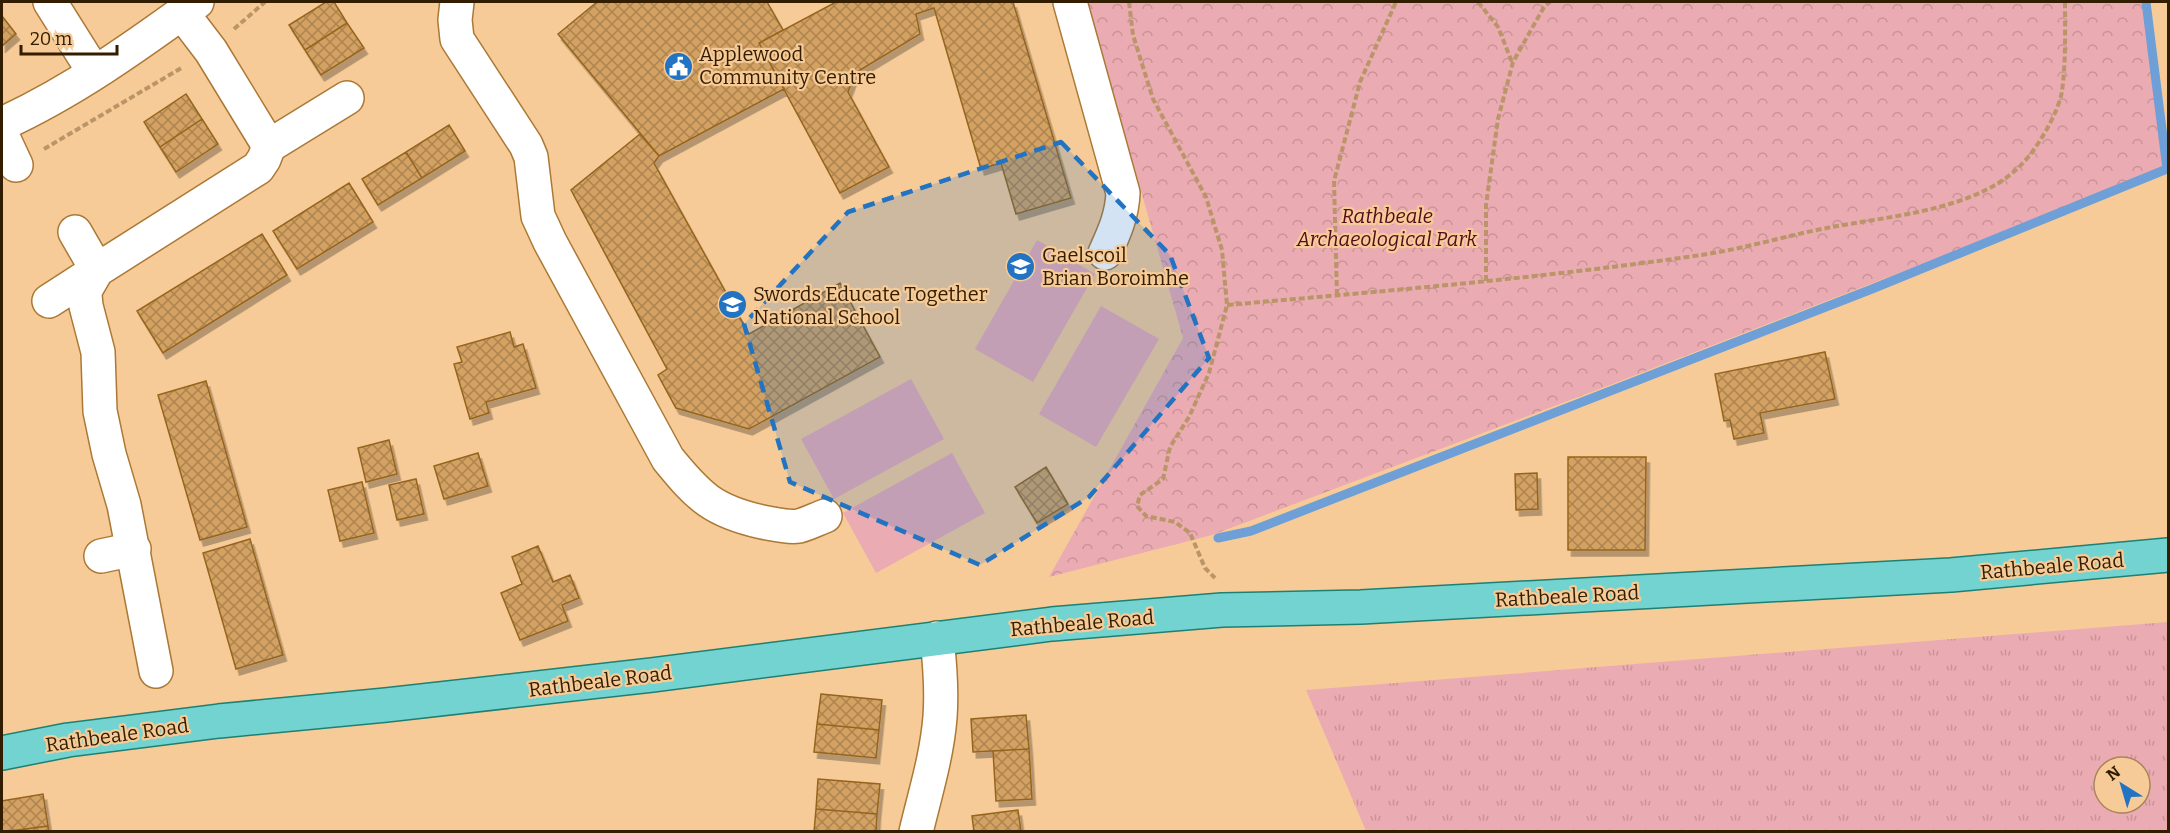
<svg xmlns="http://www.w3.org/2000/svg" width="2170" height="833" viewBox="0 0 2170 833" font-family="Bitter,serif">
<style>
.grass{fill:url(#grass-tufts);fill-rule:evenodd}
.park{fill:url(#park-crowns)}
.pitch{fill:#ebabb2}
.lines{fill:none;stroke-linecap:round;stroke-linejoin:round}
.stream{stroke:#6e9fd7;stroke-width:9}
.building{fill:url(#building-cross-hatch);stroke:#96651e;stroke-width:1.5;filter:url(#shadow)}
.minor-casing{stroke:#ab7935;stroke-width:36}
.major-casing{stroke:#1e8073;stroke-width:36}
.path{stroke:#ba9568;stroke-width:4;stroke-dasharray:6 3;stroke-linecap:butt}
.minor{stroke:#fff;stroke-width:33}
.major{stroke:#72d3d0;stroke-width:33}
.marked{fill:#2273c2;fill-opacity:0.2;stroke:#2273c2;stroke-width:4.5;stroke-dasharray:12 8;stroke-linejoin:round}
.labels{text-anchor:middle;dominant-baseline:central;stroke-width:4.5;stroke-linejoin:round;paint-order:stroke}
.poi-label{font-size:20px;fill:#321d01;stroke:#f7cb97;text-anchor:start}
.park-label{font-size:20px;font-style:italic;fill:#530b1e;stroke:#f7cb97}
.street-label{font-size:20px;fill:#321d01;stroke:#f7cb97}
</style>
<defs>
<pattern id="grass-tufts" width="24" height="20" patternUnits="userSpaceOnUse" patternTransform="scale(1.5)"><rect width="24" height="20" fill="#ebabb2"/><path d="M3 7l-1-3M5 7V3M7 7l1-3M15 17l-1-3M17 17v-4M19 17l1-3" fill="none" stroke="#ca9397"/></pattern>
<pattern id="park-crowns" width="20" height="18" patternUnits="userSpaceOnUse" patternTransform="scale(1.5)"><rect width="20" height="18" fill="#ebabb2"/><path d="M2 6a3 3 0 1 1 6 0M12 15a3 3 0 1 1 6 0" fill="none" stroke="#ca9397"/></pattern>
<pattern id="building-cross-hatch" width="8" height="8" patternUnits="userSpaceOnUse" patternTransform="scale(1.5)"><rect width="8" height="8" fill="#d3a264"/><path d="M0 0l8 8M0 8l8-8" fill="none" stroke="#ac8350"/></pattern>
<filter id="shadow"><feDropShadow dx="3.5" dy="6" stdDeviation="0" flood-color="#0004"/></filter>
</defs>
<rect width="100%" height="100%" fill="#f7cb97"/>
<path class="grass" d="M2168 622V831H1366L1306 690ZM2104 767H2140V803H2104Z"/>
<path class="park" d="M1087 2H2146L2167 169 1610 385 1212 535 1049 577 1183 338Z"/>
<path class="pitch" d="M1037 240 1095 274 1033 382 975 349Z
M1101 306 1159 339 1096 447 1039 414Z
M911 379 944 439 834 499 801 439Z
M952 453 985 513 876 573 843 513Z"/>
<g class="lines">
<path class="stream" d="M1218 538 1251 531 1872 289 2167 169 2146 2"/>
</g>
<path class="building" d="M326 2H334L347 23 305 50 289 25Z
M597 2H767L783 30 759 43 784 89 659 156 558 34Z
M836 2H1013L1071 198 1016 214 1001 163 981 169 934 8 916 14 920 34 855 73 848 92 889 167 840 193 759 43Z
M2 16 16 34 2 46Z
M347 23 364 48 321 75 305 50Z
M186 94 202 119 160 147 144 122Z
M202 119 218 144 176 172 160 147Z
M449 125 465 151 422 178 406 152Z
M640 134 659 156 654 163 749 334 840 283 880 357 749 429 676 408 658 375 667 369 571 190Z
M406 152 422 178 378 205 362 179Z
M349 183 373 222 297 269 273 231Z
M262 234 287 275 163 353 137 311Z
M510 332 514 347 523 344 536 388 486 402 489 413 470 419 454 364 462 362 457 347Z
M1825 352 1835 399 1760 413 1764 433 1734 439 1730 420 1724 421 1715 374Z
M206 381 247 527 200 540 158 395Z
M389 440 397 474 366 482 358 448Z
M478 453 488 486 444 499 434 466Z
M1568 457H1646L1645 550H1568Z
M1046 467 1068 504 1037 523 1015 487Z
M1537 473 1538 509 1516 510 1515 474Z
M416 479 424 514 397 520 389 485Z
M362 482 374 533 340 541 328 490Z
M250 539 283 655 236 669 203 553Z
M538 546 553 582 570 575 579 598 562 605 568 621 520 640 501 593 522 584 512 557Z
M821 694 882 700 879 730 817 724Z
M1026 715 1029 749 973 752 971 719Z
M817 724 879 730 876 758 814 752Z
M1029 749 1032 799 996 801 993 751Z
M818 779 880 784 877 814 816 809Z
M43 794 48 826 2 832V801Z
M816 809 877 814 876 832H814Z
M1018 810 1021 832H974L972 816Z
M48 826 49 832H12V831Z"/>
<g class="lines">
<defs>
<path id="minor" d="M50 2 94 72
M457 2 455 20 457 39 526 145 531 157 538 216 550 242 668 459C699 497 713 511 762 522 774 524 787 528 799 526 807 524 817 519 825 516
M1070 2 1123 193C1122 216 1114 233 1105 253
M2 124C72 92 135 47 197 2
M2 135 16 165
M269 146 347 98
M49 301 97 270 75 232
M101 556 134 549
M156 671 124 505 109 454 100 411 98 352 86 306 85 295 86 289 97 270 258 168 264 159 269 146 211 51 182 13
M916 832C925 794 937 756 940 717 942 691 940 665 937 638"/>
<path id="major" d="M2 753 68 740 219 721 386 705 652 675 1052 624 1222 610 1361 607 1951 575 2168 555"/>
</defs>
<use href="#minor" class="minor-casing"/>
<use href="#major" class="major-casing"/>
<path class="path" d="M1129 2 1133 35 1153 99 1206 197 1222 250 1227 305 1209 373 1189 417 1170 447 1163 479 1140 495 1137 506 1146 516 1175 522 1190 533 1205 568 1215 578
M1478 2 1498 27 1512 62
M234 29 265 2
M44 149 183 67
M1486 281V205L1498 119 1513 62 1544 7 1550 2
M1337 295 1334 181 1360 82 1396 2
M1227 305C1385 291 1543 278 1701 255 1743 249 1785 236 1827 228 1887 216 1978 211 2022 164 2037 149 2059 112 2062 91 2066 62 2065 30 2065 2"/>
<use href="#minor" class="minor"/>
<use href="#major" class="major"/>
</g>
<path class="marked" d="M1061 142 1170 255 1209 358 1089 497 980 565 790 482 744 324 848 212Z"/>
<defs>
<symbol id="civic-disc" viewBox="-11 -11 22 22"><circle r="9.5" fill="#2273c2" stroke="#f7cb97"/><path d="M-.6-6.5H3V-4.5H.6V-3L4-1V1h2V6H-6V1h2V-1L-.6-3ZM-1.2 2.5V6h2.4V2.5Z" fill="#fff"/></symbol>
<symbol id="school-disc" viewBox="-11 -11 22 22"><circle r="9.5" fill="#2273c2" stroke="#f7cb97"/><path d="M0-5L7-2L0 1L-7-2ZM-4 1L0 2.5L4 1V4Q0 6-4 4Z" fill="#fff"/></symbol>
</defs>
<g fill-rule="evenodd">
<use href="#civic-disc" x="662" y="50" width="33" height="33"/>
<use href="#school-disc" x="1004" y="250" width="33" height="33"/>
<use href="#school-disc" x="716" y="288" width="33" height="33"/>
</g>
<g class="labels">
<g class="poi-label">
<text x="699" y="54">Applewood<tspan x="699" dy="23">Community Centre</tspan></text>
<text x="1042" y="255">Gaelscoil<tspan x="1042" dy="23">Brian Boroimhe</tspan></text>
<text x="753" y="294">Swords Educate Together<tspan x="753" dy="23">National School</tspan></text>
</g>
<g class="park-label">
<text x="1387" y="216">Rathbeale<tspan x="1387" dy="23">Archaeological Park</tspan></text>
</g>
<g class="street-label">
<text transform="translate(2052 566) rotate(-5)">Rathbeale Road</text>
<text transform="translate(1567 596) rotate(-3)">Rathbeale Road</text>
<text transform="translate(1082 623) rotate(-5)">Rathbeale Road</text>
<text transform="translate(600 681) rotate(-7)">Rathbeale Road</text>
<text transform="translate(117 735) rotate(-8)">Rathbeale Road</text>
</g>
</g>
<rect width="2170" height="833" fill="none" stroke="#321d01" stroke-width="6"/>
<g transform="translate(2122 785) rotate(323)"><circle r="28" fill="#f7cb97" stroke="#a8855b" stroke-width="1.5"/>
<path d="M0-4.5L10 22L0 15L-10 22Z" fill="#2273c2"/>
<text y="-9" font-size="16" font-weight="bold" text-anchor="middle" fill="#321d01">N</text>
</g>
<path d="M21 45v9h96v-9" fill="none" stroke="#321d01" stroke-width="3"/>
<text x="30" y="45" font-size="18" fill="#321d01" stroke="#f7cb97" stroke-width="4.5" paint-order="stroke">20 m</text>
</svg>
